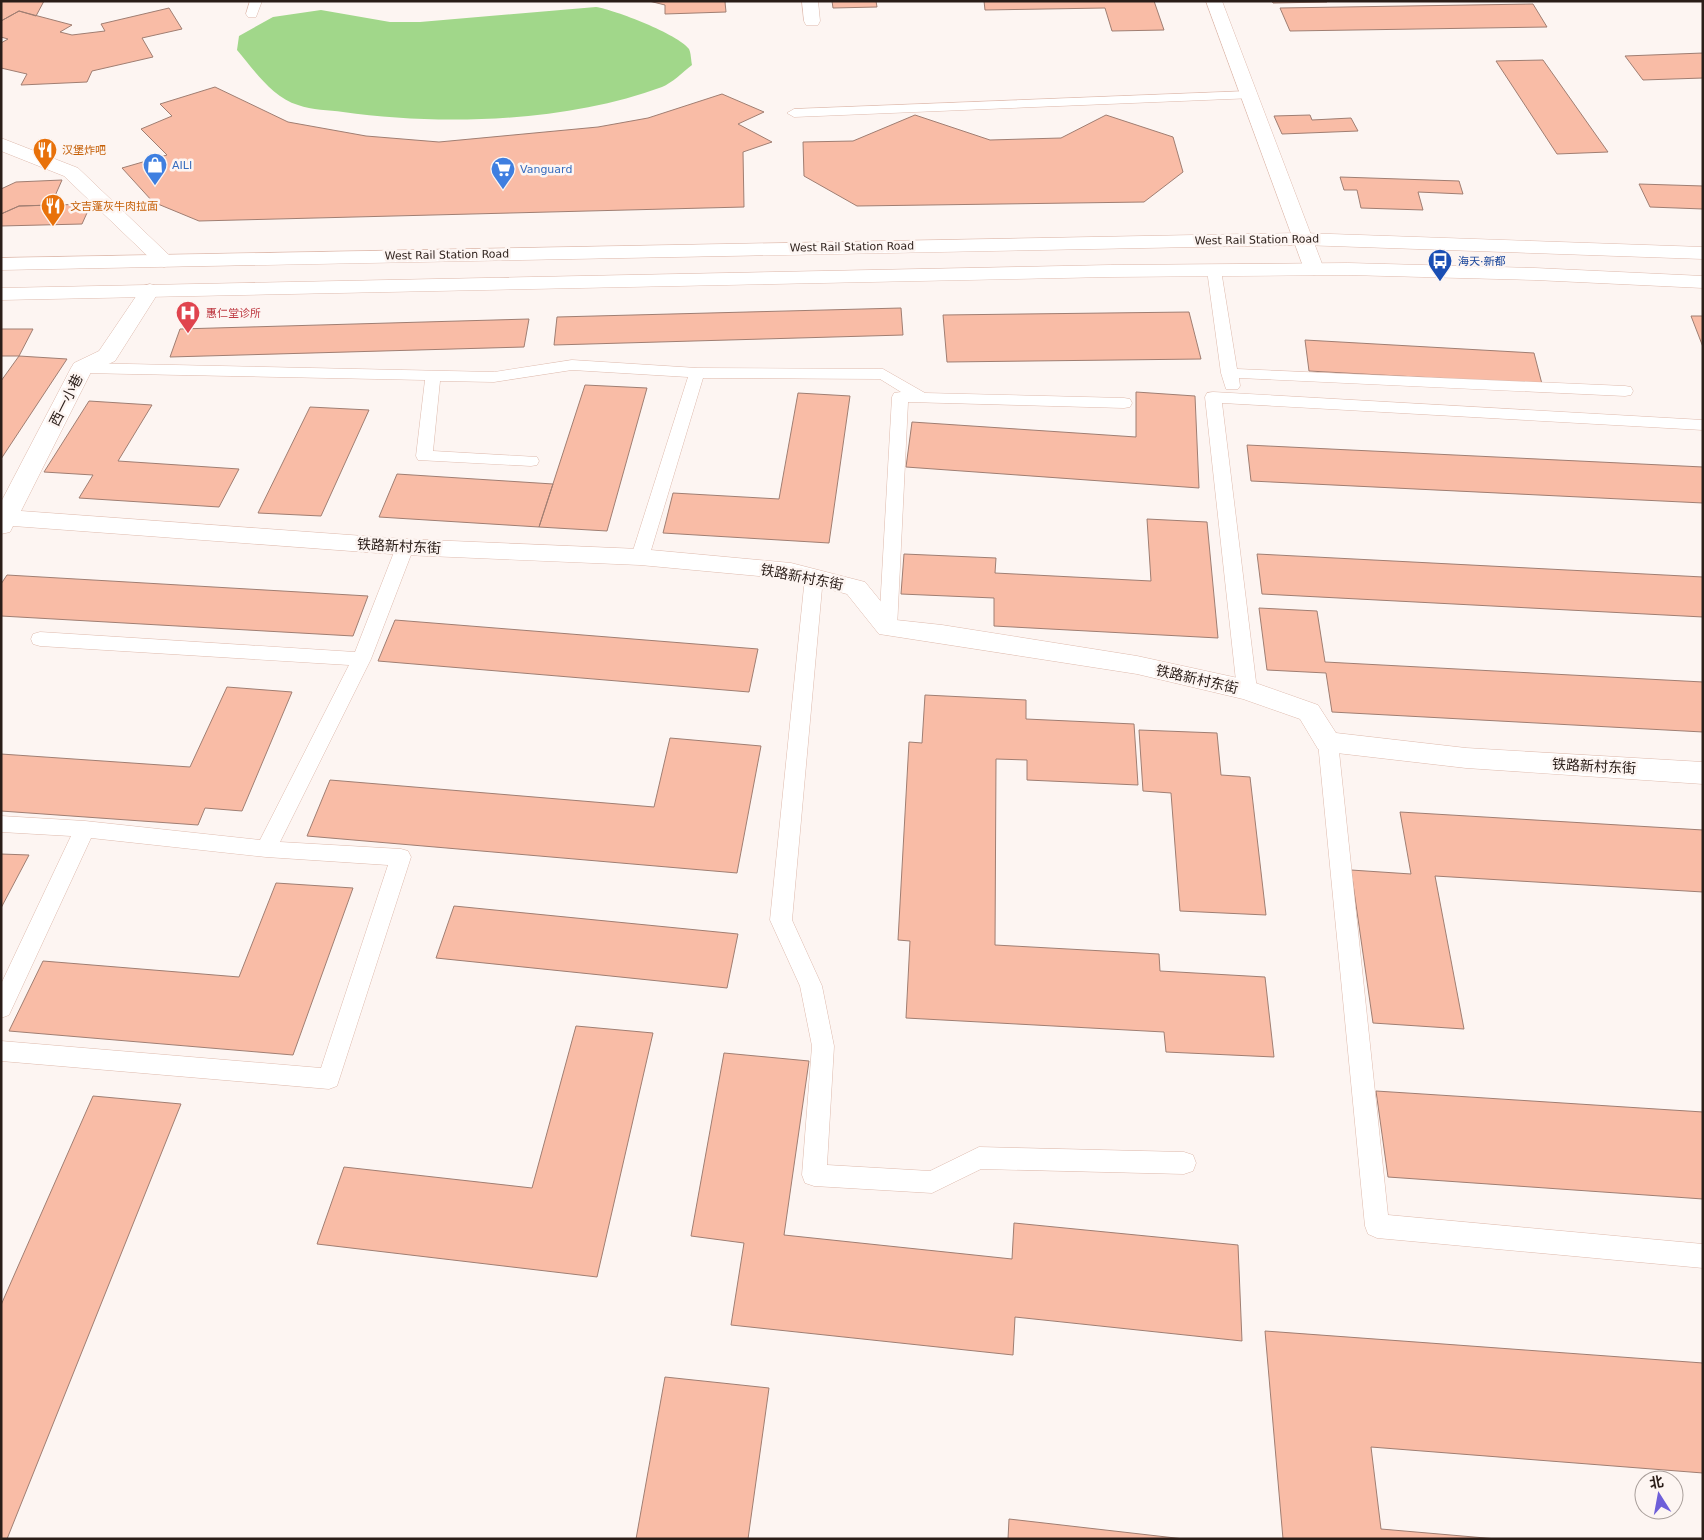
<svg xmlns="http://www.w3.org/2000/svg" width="1704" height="1540" viewBox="0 0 1704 1540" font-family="'DejaVu Sans','Noto Sans SC',sans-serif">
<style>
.green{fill:#a1d78a}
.building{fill:#f9bca6;stroke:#a07e72}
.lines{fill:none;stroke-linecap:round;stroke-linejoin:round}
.lane-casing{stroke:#debaad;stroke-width:1}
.street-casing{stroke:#debaad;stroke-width:1}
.secondary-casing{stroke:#debaad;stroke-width:1}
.lane{fill:#fff;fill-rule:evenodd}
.street{fill:#fff;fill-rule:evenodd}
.secondary{fill:#fff;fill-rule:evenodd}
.labels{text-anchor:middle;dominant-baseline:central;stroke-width:5;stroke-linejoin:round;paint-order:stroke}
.far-food-label{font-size:11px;fill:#c56008;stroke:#fdf5f2;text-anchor:start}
.far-shop-label{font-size:11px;fill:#366cbe;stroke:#fdf5f2;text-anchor:start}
.far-street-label{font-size:11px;fill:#2a1d18;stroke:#fdf5f2}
.far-transit-label{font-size:11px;fill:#164399;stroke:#fdf5f2;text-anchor:start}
.far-health-label{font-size:11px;fill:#be3a42;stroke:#fdf5f2;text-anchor:start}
.street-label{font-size:14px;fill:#2a1d18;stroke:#fdf5f2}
</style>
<rect width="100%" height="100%" fill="#fdf5f2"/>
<path class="green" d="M596 7C615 10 678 34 689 49 691 53 691 60 692 65 683 72 672 83 662 87 568 122 442 126 343 112 329 110 312 110 298 105 272 97 254 70 237 50L239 36 273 17 321 10 390 22H420Z"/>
<path class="building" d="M1 1H44L36 16 19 11 1 21Z
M649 1H727L725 2 726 12 665 14V5Z
M832 1H876L877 7 833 8Z
M984 1H1154L1164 30 1112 31 1105 8 985 10Z
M1272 1H1327V2L1273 3Z
M1533 4 1547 27 1290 31 1280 8Z
M169 8 182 29 142 38 153 57 92 71 87 82 21 85 27 74 1 68V43L8 39 1 37V21L19 11 72 25 60 32 72 35 105 31 101 24Z
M1703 53V78L1643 80 1625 56Z
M1543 60 1608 152 1557 154 1496 61Z
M215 87 288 122 366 136 439 142 598 127 648 118 722 94 764 112 738 124 772 142 743 152 744 207 199 221 153 202 122 168 167 155 141 129 172 116 160 104Z
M915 115 990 140 1061 138 1106 115 1173 137 1183 172 1144 202 857 206 804 176 803 142 853 141Z
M1310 115 1312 120 1351 118 1358 131 1282 134 1274 116Z
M1340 177 1459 181 1463 194 1418 192 1423 210 1361 208 1357 190H1344Z
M62 180 51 205 19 206 1 214V189L16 182Z
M1639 184 1703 186V209L1650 207Z
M91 204 82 224 1 226V214L19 206Z
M901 308 903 335 554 345 557 317Z
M1189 312 1201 359 947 362 943 315Z
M1691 316H1703V347Z
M529 319 524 347 170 357 180 329Z
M1 329H33L19 356H1Z
M1305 340 1534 353 1542 384 1309 371Z
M19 356 67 359 1 459V381Z
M585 385 647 388 607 531 539 527Z
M1136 392 1195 396 1199 488 906 467 912 422 1136 437Z
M798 393 850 396 829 543 663 533 673 493 779 499Z
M89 401 152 405 118 461 239 469 219 507 79 498 93 475 44 472Z
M310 407 369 410 321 516 258 513Z
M1247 445 1703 467V503L1251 481Z
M397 474 553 484 539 527 379 517Z
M1147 519 1207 522 1218 638 994 626V598L901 594 904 554 996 558 995 573 1151 581Z
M1257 554 1703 577V617L1262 594Z
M7 575 368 596 353 636 1 616V584Z
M1259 608 1317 611 1325 662 1703 682V732L1332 712 1326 673 1267 670Z
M395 620 758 649 749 692 378 661Z
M227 687 292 692 242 811 205 808 198 825 1 811V754L190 767Z
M925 695 1026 700V719L1134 724 1138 785 1027 780V760L996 759 995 945 1159 954 1160 971 1265 977 1274 1057 1166 1052 1164 1032 906 1018 910 941 898 940 909 742 922 743Z
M1139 730 1217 733 1221 775 1250 777 1266 915 1180 911 1171 793 1143 791Z
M670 738 761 746 737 873 307 836 330 780 654 807Z
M1400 812 1703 830V892L1435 876 1464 1029 1373 1023 1351 870 1411 874Z
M1 854 29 855 1 908Z
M276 883 353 888 293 1055 9 1031 43 961 239 977Z
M454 906 738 934 727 988 436 958Z
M576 1026 653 1033 597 1277 317 1244 344 1167 532 1188Z
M724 1053 809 1061 784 1235 1012 1259 1014 1223 1238 1245 1242 1341 1015 1317 1013 1355 731 1325 744 1243 691 1236Z
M1376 1091 1703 1112V1199L1388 1177Z
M93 1096 181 1104 7 1539H1V1305Z
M1265 1331 1703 1363V1473L1371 1447 1381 1529 1497 1539H1283Z
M665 1377 769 1388 748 1539H636Z
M1009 1519 1184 1539H1008Z"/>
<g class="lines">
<defs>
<path id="lane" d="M250 1H262L256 17H248L246 14Z
M1249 91 1256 95 1254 98 794 117 787 113 794 109Z
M1214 266 1221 270 1237 369 1625 386 1631 387 1633 391 1631 395 1625 396 1239 378 1240 386 1238 389H1226L1221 373 1207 270Z
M572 360 697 368 883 369 925 393 1124 398 1130 399 1132 403 1130 407 1124 408 908 402 897 628 895 633 888 635 881 633 879 628 892 397 894 393 901 392 880 379 703 378 649 557 646 561 640 563 634 561 631 557 688 377 572 370 494 382 440 381 433 451 537 457 539 461 537 465 531 466 418 460 416 456 425 380 82 373 74 368 82 363 494 372Z
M1213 392 1703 420V430L1222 403 1257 690 1254 695 1247 697 1240 695 1237 690 1205 397 1207 393Z
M405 541 411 543 414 547 371 659 280 842 401 849 408 851 411 857 337 1086 329 1089 1 1061V1041L321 1068 388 865 266 857 91 838 9 1015 1 1018V984L71 836 1 832V816L85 821 260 840 349 665 40 646 33 644 31 639 33 634 40 632 355 652 396 547 399 543Z
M814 571 820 573 823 577 792 920 822 986 834 1046 827 1165 930 1171 979 1147 1184 1152 1193 1155 1196 1163 1193 1171 1184 1174 981 1169 932 1193 814 1186 805 1183 802 1175 812 1046 800 986 770 920 805 577 808 573Z
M1328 735 1335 737 1338 742 1388 1215 1703 1244V1268L1377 1238 1368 1234 1365 1226 1318 742 1321 737Z"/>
<path id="street" d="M802 1H818L820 21 818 25H806L804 21Z
M1206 1H1222L1324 269 1321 273 1314 275 1307 273 1304 269Z
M1 138 78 168 171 257 174 261 171 265 164 267 157 265 64 176 1 151Z
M150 284 157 286 160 290 115 361 91 372 21 511 405 539 640 549 791 563 865 582 896 620 942 625 1137 656 1247 680 1318 705 1336 733 1466 748 1703 762V784L1466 768 1328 752 1318 749 1300 719 1243 699 1137 674 879 634 847 594 791 579 640 565 405 555 13 526 10 532 1 534V502L71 368 74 363 99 351 143 286Z"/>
<path id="secondary" d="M1302 233 1703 247V259L1302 245 1 270V258Z
M1348 263 1535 268 1703 276V288L1535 280 1348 275 1110 277 1 300V288L1110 265Z"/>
</defs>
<use href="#lane" class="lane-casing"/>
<use href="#street" class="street-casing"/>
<use href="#secondary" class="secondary-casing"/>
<use href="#lane" class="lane"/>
<use href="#street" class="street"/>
<use href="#secondary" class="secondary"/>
</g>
<defs>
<symbol id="restaurant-pin" viewBox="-11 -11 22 30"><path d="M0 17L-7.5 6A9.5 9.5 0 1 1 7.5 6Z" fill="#e8710a" stroke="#fdf5f2"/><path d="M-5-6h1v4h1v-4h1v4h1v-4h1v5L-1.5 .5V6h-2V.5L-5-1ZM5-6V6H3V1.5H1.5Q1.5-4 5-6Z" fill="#fff"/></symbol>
<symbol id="shop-pin" viewBox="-11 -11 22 30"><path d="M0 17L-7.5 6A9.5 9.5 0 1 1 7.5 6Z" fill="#3f7fe0" stroke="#fdf5f2"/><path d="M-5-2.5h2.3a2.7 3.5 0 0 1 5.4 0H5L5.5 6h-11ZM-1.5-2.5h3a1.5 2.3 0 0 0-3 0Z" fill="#fff"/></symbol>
<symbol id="supermarket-pin" viewBox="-11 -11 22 30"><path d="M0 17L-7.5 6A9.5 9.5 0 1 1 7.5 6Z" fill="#3f7fe0" stroke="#fdf5f2"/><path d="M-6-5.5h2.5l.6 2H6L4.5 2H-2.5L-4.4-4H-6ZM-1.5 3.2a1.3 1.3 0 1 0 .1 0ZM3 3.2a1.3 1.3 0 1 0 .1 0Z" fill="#fff"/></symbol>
<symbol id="bus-pin" viewBox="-11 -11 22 30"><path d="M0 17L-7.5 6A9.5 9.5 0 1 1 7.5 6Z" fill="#1a4fb4" stroke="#fdf5f2"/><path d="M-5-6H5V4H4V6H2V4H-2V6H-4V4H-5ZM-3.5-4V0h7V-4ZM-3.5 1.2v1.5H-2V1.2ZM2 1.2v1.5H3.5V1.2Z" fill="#fff"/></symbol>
<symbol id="hospital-pin" viewBox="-11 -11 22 30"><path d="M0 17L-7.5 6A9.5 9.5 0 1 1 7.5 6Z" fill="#e0444e" stroke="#fdf5f2"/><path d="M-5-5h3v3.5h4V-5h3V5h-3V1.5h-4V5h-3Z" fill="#fff"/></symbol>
</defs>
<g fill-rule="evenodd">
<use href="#restaurant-pin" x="31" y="136" width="28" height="38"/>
<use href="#shop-pin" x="141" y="151" width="28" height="38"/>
<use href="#supermarket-pin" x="489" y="155" width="28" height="38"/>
<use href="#restaurant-pin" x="39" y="192" width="28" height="38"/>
<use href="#bus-pin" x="1426" y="247" width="28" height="38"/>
<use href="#hospital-pin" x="174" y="299" width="28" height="38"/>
</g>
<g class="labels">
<g class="far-food-label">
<text x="62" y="150">汉堡炸吧</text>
<text x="70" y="206">文吉蓬灰牛肉拉面</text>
</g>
<g class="far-shop-label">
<text x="172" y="165">AILI</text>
<text x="520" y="169">Vanguard</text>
</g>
<g class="far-street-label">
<text transform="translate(1257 240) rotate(-1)">West Rail Station Road</text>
<text transform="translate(852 247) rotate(-1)">West Rail Station Road</text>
<text transform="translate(447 255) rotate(-1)">West Rail Station Road</text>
</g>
<g class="far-transit-label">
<text x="1458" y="261">海天·新都</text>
</g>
<g class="far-health-label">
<text x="206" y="313">惠仁堂诊所</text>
</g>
<g class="street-label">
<text transform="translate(66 400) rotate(-63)">西一小巷</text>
<text transform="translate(399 546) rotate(3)">铁路新村东街</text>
<text transform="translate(802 577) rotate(11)">铁路新村东街</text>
<text transform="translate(1197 679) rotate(13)">铁路新村东街</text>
<text transform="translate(1594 766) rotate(3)">铁路新村东街</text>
</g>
</g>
<rect width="1704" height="1540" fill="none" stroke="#2a1d18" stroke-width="5"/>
<g transform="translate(1659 1495) rotate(349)"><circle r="24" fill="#fdf5f2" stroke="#a99f9b"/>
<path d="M0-4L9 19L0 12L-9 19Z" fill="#6e5fd9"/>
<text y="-8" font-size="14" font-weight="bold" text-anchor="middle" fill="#2a1d18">北</text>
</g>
</svg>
